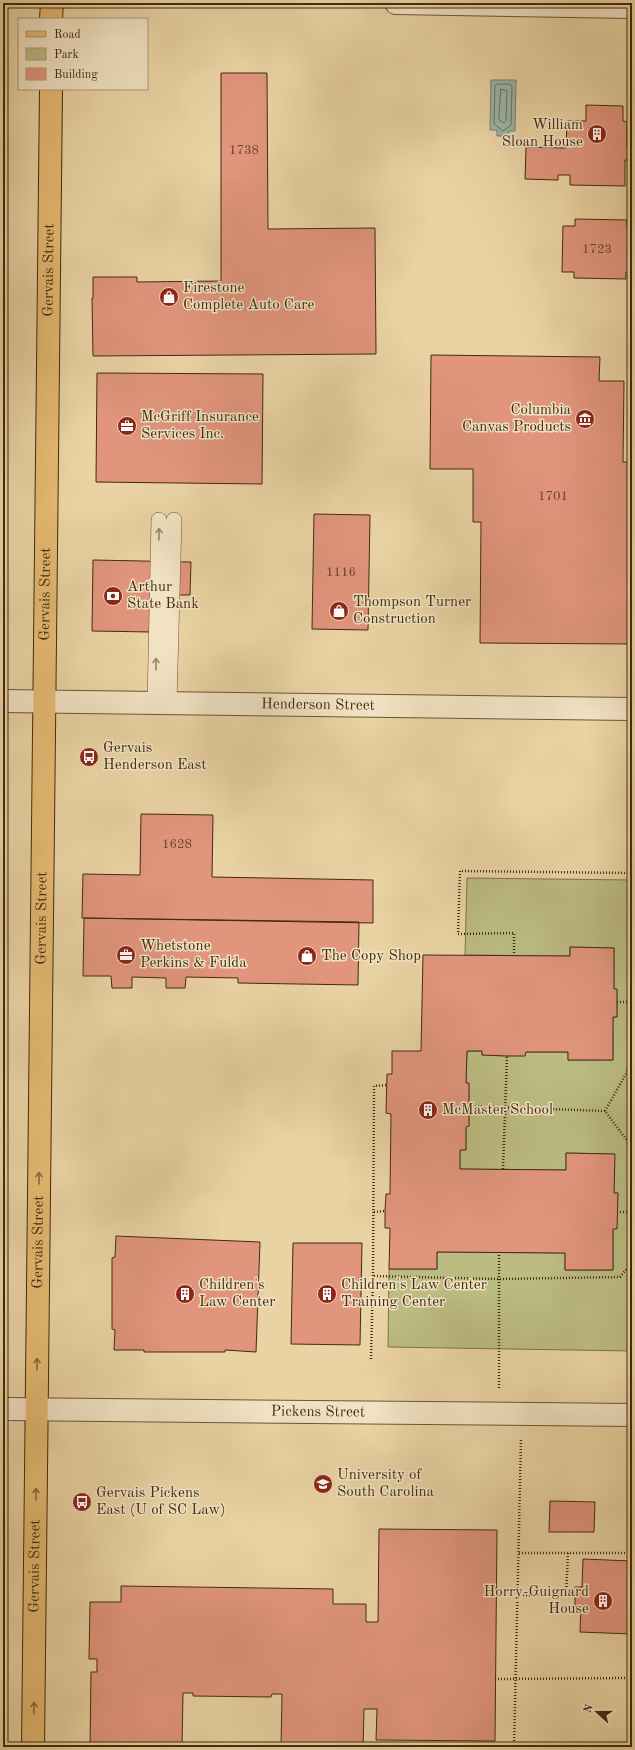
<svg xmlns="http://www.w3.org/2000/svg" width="635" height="1750" viewBox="0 0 635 1750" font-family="'Old Standard TT',serif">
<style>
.green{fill:#bbbb82;stroke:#7e7348}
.water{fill:#98b7ab;stroke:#757f6d}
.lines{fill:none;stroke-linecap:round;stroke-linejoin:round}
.shore{stroke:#6c715d;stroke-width:1}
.building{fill:#e1957d;stroke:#412b0f}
.service-casing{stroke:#6b5534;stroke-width:16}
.tertiary-casing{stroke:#6b5534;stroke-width:24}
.primary-casing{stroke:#412b0f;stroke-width:24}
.path{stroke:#412b0f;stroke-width:2.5;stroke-dasharray:1 2;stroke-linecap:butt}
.service{stroke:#f1e2c3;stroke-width:15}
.tertiary{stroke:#f1e2c3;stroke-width:22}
.primary{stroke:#e5ba72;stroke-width:22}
.oneway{stroke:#998669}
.oneway2{stroke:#8b6b3c}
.labels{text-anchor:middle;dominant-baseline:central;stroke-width:3;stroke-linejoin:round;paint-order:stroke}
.number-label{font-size:13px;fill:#69462a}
.poi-label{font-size:15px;fill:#412b0f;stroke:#f1e2c3;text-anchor:start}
.street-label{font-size:15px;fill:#412b0f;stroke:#f1e2c3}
</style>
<rect width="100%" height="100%" fill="#ead3a3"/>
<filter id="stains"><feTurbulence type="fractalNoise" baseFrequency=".005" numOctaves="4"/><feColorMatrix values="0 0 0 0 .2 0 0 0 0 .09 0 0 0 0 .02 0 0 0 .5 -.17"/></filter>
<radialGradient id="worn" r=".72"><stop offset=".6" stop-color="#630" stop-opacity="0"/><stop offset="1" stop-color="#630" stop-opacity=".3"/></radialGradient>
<path class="green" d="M467 878 632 880V1351L388 1347 389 1269H437V1252L565 1253V1270H613V1229L618 1193H614V1154L566 1153V1170L460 1169V1150H466V1127L469 1126V1083H466L467 1051H482V1055L507 1056 526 1052H568V1060H613V1017H617V989H614V948L570 947V956L465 955Z"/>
<path class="water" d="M491 80H516L515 131H509L508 136H497V130H490Z"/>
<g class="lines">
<path class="shore" d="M497 84H510L512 86 511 125 503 131 494 124 495 86Z
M501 89 507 91 506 121 504 123 499 120Z"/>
</g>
<path class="building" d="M221 73H267L268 229 375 228 376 354 93 356 92 298H93V277H137V282L221 281Z
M586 105 623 106V121L627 122V147H632V160H625V186L570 185V175H558V180L525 179 526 147 566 148 567 121H586Z
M575 219 627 220V227H632V272H626V279L574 278V272H562L563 226H575Z
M431 355 600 357 599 381H624L623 462H632V644L480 643 481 522H473V469H430Z
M97 373 263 374 262 484 96 482Z
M314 514 370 515 368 630 312 629Z
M93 560 191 562 190 595H152L151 632 92 631Z
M141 814 213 815 212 877 373 880V923L82 918 83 874 140 875Z
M84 918 359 922 358 985 238 983V978L186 977 185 988H166V978L132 977V988H112L111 976H83Z
M570 947 614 948V989H617V1017H613V1060H568V1052H526L525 1056H507L482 1055V1051H467L466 1083H469V1126L466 1127V1150H460V1169L566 1170V1153L615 1154 614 1193H618L617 1229H613V1270H565V1253L437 1252V1269H389L390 1228H385V1211L386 1194H390L391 1114 386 1113 387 1074H392V1051H421L423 955 570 956Z
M116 1236 260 1242 256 1352 225 1350V1352H144V1350H114L115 1330 112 1329V1258L115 1257Z
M293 1243H362L360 1345 291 1344Z
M550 1501 595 1502 594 1532H549Z
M379 1529 497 1530 495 1741 376 1740 377 1709H364L363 1747H281L282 1694H272L271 1697 193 1696V1693H183L182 1747H90L91 1672H97V1659H89L90 1602H121V1586L333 1589V1604H366V1622H378Z
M583 1559 632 1561V1634L580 1632 581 1606H575V1587H582Z"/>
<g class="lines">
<defs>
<path id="service" d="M155 703 159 520
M169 703 174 520"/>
<g id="tertiary">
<path d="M396 3 632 7"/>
<path id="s1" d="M3 701 632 709"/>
<path id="s2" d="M3 1409 632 1415"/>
</g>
<g id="primary">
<path d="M51 19 52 3"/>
<path id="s3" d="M33 1747 51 89"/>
</g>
</defs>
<use href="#service" class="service-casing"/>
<use href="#tertiary" class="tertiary-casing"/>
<use href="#primary" class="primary-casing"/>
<path class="path" d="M514 956V933L458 934 460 871 632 873
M617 1002H632
M469 1106 605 1111 626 1139 632 1156
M605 1111 632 1063
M503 1169 507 1056
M374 1212 385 1211
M617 1212H632
M499 1252V1388
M373 1276 374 1086 387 1085
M371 1359 373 1276 499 1279 620 1277 629 1266 631 1259 632 1214
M519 1553H632
M517 1595 575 1596
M566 1596 568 1553
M495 1679 632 1678
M514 1747 521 1440"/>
<use href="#service" class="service"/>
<use href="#tertiary" class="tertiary"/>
<use href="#primary" class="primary"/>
</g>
<defs><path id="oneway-shaft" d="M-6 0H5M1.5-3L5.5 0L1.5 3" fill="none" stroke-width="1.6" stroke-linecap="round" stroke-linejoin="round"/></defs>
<g class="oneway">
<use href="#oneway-shaft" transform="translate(159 534) rotate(-89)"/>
<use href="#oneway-shaft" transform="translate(156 664) rotate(-89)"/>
</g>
<g class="oneway2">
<use href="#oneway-shaft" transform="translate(39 1178) rotate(-90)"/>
<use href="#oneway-shaft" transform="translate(37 1364) rotate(-89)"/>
<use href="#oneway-shaft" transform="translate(36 1494) rotate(-89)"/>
<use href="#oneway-shaft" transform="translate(34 1708) rotate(-89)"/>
</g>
<defs>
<symbol id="building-disc" viewBox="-11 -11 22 22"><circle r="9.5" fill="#8f2418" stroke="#f1e2c3"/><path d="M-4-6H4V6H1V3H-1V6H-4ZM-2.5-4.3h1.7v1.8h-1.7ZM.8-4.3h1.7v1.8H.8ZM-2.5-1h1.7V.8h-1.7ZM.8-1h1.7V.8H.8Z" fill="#fff"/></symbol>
<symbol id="shop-disc" viewBox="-11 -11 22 22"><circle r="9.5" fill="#8f2418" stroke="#f1e2c3"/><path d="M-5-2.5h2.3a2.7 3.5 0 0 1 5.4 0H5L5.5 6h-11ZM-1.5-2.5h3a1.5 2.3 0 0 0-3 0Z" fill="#fff"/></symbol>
<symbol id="museum-disc" viewBox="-11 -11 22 22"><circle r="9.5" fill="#8f2418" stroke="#f1e2c3"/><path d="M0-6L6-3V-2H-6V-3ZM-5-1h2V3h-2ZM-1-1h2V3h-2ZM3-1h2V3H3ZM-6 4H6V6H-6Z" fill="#fff"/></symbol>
<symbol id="office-disc" viewBox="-11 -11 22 22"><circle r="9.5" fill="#8f2418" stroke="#f1e2c3"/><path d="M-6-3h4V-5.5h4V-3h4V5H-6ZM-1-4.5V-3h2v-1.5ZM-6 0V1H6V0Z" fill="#fff"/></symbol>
<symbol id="bank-disc" viewBox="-11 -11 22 22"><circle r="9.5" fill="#8f2418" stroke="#f1e2c3"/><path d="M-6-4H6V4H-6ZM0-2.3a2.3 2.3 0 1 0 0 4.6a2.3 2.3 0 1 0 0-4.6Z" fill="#fff"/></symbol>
<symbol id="bus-disc" viewBox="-11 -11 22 22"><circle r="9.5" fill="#8f2418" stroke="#f1e2c3"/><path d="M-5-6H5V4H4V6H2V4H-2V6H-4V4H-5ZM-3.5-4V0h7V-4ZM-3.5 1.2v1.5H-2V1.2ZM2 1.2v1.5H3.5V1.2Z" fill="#fff"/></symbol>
<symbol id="university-disc" viewBox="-11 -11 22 22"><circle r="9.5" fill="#8f2418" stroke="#f1e2c3"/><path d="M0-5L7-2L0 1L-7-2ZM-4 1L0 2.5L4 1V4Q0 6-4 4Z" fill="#fff"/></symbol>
</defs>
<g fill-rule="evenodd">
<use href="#building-disc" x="586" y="123" width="22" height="22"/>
<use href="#shop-disc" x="158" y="286" width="22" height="22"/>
<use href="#museum-disc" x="574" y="408" width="22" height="22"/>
<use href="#office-disc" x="116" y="415" width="22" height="22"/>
<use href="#bank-disc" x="102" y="585" width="22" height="22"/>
<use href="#shop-disc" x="328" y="600" width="22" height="22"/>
<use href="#bus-disc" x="78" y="746" width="22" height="22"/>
<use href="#office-disc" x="115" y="944" width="22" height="22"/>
<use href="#shop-disc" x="296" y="945" width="22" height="22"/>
<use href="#building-disc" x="417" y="1099" width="22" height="22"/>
<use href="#building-disc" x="174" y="1283" width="22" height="22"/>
<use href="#building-disc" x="316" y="1283" width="22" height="22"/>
<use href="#university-disc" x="312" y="1473" width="22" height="22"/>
<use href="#bus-disc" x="71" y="1491" width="22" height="22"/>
<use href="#building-disc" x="592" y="1590" width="22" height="22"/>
</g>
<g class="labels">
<g class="number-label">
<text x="244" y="150">1738</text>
<text x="597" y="249">1723</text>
<text x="553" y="496">1701</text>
<text x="341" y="572">1116</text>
<text x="177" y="844">1628</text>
</g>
<g class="poi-label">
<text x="583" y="125" text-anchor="end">William<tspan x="583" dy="17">Sloan House</tspan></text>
<text x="183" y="288">Firestone<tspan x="183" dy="17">Complete Auto Care</tspan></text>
<text x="571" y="410" text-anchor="end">Columbia<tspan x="571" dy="17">Canvas Products</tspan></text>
<text x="141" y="417">McGriff Insurance<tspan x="141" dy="17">Services Inc.</tspan></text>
<text x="127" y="587">Arthur<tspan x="127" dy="17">State Bank</tspan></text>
<text x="353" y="602">Thompson Turner<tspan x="353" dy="17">Construction</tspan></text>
<text x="103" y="748">Gervais<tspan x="103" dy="17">Henderson East</tspan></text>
<text x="140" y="946">Whetstone<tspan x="140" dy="17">Perkins &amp; Fulda</tspan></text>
<text x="321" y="956">The Copy Shop</text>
<text x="442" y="1110">McMaster School</text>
<text x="199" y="1285">Children's<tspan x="199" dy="17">Law Center</tspan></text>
<text x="341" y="1285">Children's Law Center<tspan x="341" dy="17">Training Center</tspan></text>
<text x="337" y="1475">University of<tspan x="337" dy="17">South Carolina</tspan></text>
<text x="96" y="1493">Gervais Pickens<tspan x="96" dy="17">East (U of SC Law)</tspan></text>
<text x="589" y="1592" text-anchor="end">Horry-Guignard<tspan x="589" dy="17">House</tspan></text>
</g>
<g class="street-label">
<text stroke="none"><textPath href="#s3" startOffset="1477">Gervais Street</textPath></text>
<text stroke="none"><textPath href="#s3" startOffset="1153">Gervais Street</textPath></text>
<text stroke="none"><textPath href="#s1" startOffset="315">Henderson Street</textPath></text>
<text stroke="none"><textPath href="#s3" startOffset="829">Gervais Street</textPath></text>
<text stroke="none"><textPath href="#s3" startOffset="505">Gervais Street</textPath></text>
<text stroke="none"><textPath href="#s2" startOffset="315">Pickens Street</textPath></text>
<text stroke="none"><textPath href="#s3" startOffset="181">Gervais Street</textPath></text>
</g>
</g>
<rect width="635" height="1750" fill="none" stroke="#ead3a3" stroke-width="16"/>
<rect x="4" y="4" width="627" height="1742" fill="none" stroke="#412b0f" stroke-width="2"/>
<rect x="8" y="8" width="619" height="1734" fill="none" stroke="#412b0f"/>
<rect x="18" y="18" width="130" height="72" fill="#f1e2c3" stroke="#ab997b"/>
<rect x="26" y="31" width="20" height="6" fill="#e5ba72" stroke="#ab997b"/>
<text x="54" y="38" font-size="12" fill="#412b0f">Road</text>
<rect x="26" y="48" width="20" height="12" fill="#bbbb82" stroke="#ab997b"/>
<text x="54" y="58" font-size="12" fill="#412b0f">Park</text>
<rect x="26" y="68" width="20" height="12" fill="#e1957d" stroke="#ab997b"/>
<text x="54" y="78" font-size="12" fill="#412b0f">Building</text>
<g transform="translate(597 1712) rotate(291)" stroke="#f1e2c3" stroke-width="3" paint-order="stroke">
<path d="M0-3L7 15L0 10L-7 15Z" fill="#412b0f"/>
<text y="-6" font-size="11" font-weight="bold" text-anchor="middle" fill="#412b0f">N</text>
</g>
<rect width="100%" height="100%" filter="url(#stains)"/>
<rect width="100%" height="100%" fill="url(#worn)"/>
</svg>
